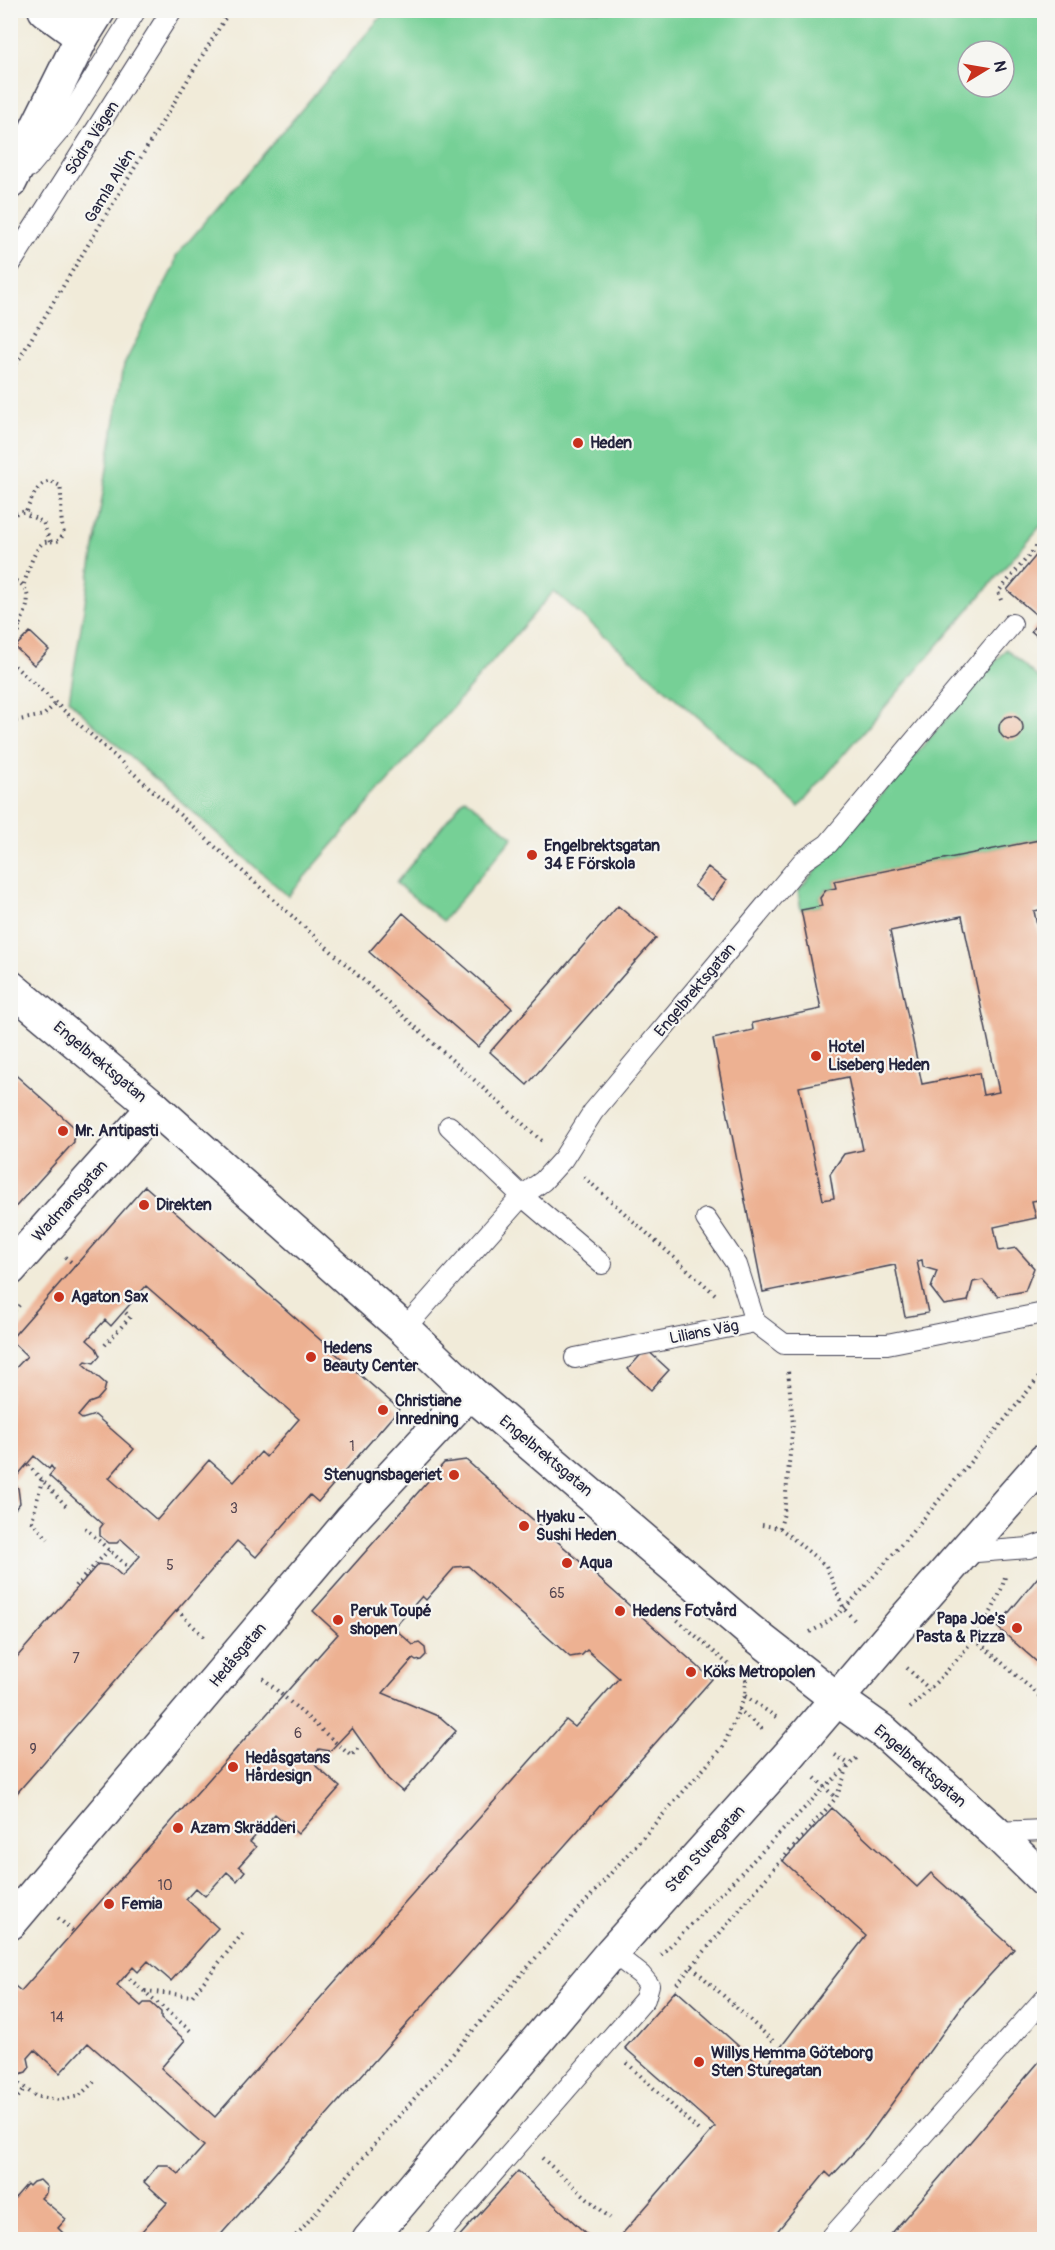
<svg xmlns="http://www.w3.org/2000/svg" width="1055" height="2250" viewBox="0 0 1055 2250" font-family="Pangolin,sans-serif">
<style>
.green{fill:#76d096;stroke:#4c7968;stroke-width:1.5;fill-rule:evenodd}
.building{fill:#edb192;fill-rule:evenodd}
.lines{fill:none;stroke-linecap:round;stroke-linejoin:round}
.service-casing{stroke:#414053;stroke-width:22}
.minor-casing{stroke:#414053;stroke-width:36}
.tertiary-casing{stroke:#414053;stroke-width:36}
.path{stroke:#414053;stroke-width:4;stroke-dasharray:1.5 4.5;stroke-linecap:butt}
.service{stroke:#fff;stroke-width:20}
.minor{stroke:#fff;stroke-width:33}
.tertiary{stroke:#fff;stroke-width:33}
.poi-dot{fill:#c8321e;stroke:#f6f6f2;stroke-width:2}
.labels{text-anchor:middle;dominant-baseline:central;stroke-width:4.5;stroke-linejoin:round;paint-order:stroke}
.number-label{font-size:14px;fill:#554651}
.street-label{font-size:16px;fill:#22223b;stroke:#f6f6f2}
.poi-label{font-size:16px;font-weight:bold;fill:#22223b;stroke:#f6f6f2;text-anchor:start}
</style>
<rect width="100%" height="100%" fill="#f6f6f2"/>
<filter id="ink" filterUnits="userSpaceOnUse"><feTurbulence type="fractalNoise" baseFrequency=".0167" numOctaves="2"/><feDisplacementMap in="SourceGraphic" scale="12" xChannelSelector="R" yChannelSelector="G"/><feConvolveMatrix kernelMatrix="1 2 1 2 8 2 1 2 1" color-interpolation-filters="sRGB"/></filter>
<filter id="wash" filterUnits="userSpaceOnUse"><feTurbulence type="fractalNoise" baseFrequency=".008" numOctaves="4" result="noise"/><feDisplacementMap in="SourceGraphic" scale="24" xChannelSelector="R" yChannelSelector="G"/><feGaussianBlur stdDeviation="1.35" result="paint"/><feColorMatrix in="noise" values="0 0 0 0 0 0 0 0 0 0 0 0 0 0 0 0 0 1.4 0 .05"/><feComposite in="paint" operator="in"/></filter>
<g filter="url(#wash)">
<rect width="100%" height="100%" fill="#f1ebd9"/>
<path class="green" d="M386 11H1044V522L799 807 554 591 288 896 90 721 69 700 124 365 174 266 176 256ZM968 51H1004V87H968Z
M1006 649 1044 683V839L834 881 836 888 826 890 820 898 822 906 801 910 798 891Z
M465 798 513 837 443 921 396 883Z"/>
<g id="blocks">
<path class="building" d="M1044 546V642L1031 631 1041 619 1007 590Z
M30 632 49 650 34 665 15 647Z
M999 728a12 12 0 1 1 24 0a12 12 0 1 1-24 0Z
M1044 839V909L1034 911 1044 958V1199L1032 1201 1036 1218 994 1227 999 1251 1016 1248 1034 1268 1025 1291 998 1296 983 1280 973 1282 968 1301 944 1305 931 1288 937 1271 923 1267 922 1260 917 1261 928 1313 905 1317 895 1265 763 1292 713 1039 753 1030 752 1023 821 1009 801 910 822 906 820 898 826 890 836 888 834 881ZM962 916 999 1092 983 1095 979 1073 922 1084 890 931ZM848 1077 863 1150 844 1154 830 1174 834 1198 823 1200 799 1087Z
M708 867 726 881 712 900 694 886Z
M618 906 656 938 527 1085 490 1052Z
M403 913 512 1008 478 1047 369 952Z
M10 1070 73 1126 74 1142 10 1213Z
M145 1186 399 1409 318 1502 310 1495 256 1557 237 1541 10 1801V1665L98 1564 111 1566 122 1576 140 1556 121 1539 117 1543H109L100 1536V1528L103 1524 49 1476 54 1470 51 1466 49 1469 34 1456 12 1482 18 1488 20 1503 10 1515V1374L27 1356 10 1340ZM146 1286 299 1419 266 1457 261 1452 234 1482 209 1460 157 1520 109 1478 134 1449 95 1415 82 1419 78 1416 89 1403 97 1400 104 1392 106 1384 83 1364 86 1361 94 1363 100 1356 96 1348 87 1340 105 1320 111 1326Z
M646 1349 669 1370 651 1390 628 1369Z
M466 1460 712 1679 216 2240H134L167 2203 144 2182 158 2165H168L179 2174 204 2146 88 2043 60 2073 35 2050 28 2058 30 2067 26 2072 20 2074 14 2072 10 2068V1982L21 1991 338 1634 313 1611 444 1463ZM468 1566 570 1657 582 1655 587 1650 619 1678 575 1727 566 1720 215 2117 161 2068 185 2040 161 2019V2012L151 2003H144L141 2006 117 1985 133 1967 138 1972 148 1961 171 1981 218 1928 186 1899 196 1888 205 1896 227 1872 237 1881 245 1871 239 1866 256 1847 250 1842 275 1814 298 1834 340 1787 317 1767 313 1757 319 1749 330 1751 352 1728 388 1779 403 1792 456 1731 440 1717 383 1693 413 1659 416 1661 421 1660 426 1655 425 1648 419 1643 413 1645 394 1628 422 1596 426 1600 455 1567Z
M1038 1577 1044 1582V1668L997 1627Z
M832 1808 917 1887 931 1873 1014 1949 965 2002 867 2138 831 2177 826 2172 770 2240H617L715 2127 625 2048 676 1990 764 2069 866 1936 783 1861Z
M1044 2056V2240H886Z
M518 2171 593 2240H456Z
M40 2180 47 2187 46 2193 41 2198 66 2219 58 2228 70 2240H10V2194L15 2198 27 2184 29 2186 33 2182Z"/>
</g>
</g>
<g filter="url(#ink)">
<use href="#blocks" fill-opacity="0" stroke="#414053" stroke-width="1.5"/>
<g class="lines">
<defs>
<path id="service" d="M29 167 65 124 136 10
M10 265 172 10
M449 1126 522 1196 602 1264
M755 1322 784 1344H887L1044 1313
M404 1329 522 1196 543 1181 563 1159 593 1112 803 861 828 844 1012 624
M575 1358 755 1322 737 1265 706 1219
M964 1553 1029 1548 1044 1543
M995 1832 1044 1830
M435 2240 645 1999 649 1985 641 1975 612 1952
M829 2240 1044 1999"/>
<path id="minor" d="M45 10 82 37
M10 1269 154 1107
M10 1923 352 1519 470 1392
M369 2240 612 1952 790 1754 904 1620 1044 1461"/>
<path id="tertiary" d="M10 182 82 37 99 10
M10 987 154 1107 404 1329 470 1392 750 1631 837 1699 885 1733 995 1832 1044 1880"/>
</defs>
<use href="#service" class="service-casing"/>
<use href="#minor" class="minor-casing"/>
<use href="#tertiary" class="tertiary-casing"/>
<path class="path" d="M10 374 230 10
M10 515 26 511
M10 579C35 585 29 608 19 625
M24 584C27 574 35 545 45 542 50 541 55 542 60 540L64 533C59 517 63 503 60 486L51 481C35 485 33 498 26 511L28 515 43 522 50 542
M1001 600 998 592 1044 538
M10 610 15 617V624
M10 629 12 626 17 624 21 630 16 635 10 631
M10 662 542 1141
M10 722 44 715 56 703
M584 1177 715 1294
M65 1257 76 1266
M10 1315 22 1302
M105 1345 130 1317 124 1311
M28 1465 68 1508
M42 1480 32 1521 48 1539
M762 1525 780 1528 826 1566 844 1609 857 1623
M85 1528 129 1568
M780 1528 784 1513 793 1424 788 1371
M75 1586 109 1550
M177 1610 206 1639
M673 1616 746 1680
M810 1632C845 1615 867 1583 893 1554 945 1495 994 1432 1044 1371
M975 1639 1044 1700
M907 1668 929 1689
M263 1678 351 1756 360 1746
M745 1696 776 1717
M910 1708C947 1672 992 1628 1005 1577
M738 1709 763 1730
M835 1755 849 1764
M815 1778 836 1798
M58 1918 73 1931
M661 1955 825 1787 859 1756
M692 1967 773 2041
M125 1975 192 2032
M677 1984 772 1871 836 1798 849 1765
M145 1991 192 1996 243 1933
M627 2063 698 2130
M10 2076 35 2096 59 2100 79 2096 97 2079
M10 2106 26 2088
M542 2158 610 2218
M292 2240 540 1953 723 1747 745 1696 746 1680 751 1674"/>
<use href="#service" class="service"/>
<use href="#minor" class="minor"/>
<use href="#tertiary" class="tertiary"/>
</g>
</g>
<g class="poi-dot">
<circle cx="578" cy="443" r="6"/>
<circle cx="532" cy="855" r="6"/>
<circle cx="816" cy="1056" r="6"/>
<circle cx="63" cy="1131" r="6"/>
<circle cx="144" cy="1205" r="6"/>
<circle cx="59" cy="1297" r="6"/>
<circle cx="311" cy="1357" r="6"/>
<circle cx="383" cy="1410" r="6"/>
<circle cx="454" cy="1475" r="6"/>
<circle cx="524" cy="1526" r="6"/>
<circle cx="567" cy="1563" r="6"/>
<circle cx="620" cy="1611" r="6"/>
<circle cx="338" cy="1620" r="6"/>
<circle cx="1017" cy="1628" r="6"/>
<circle cx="691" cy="1672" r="6"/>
<circle cx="233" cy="1767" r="6"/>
<circle cx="178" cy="1828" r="6"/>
<circle cx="109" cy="1904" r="6"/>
<circle cx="699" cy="2062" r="6"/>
</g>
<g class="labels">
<g class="number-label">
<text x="352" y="1446">1</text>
<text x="234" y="1508">3</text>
<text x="170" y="1565">5</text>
<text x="557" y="1593">65</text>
<text x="76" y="1658">7</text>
<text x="298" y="1733">6</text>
<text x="33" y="1749">9</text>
<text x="165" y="1885">10</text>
<text x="57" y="2017">14</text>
</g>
<g class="street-label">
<text transform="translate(92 138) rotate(-57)">Södra Vägen</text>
<text transform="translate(110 186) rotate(-59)">Gamla Allén</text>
<text transform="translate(695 990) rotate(-50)">Engelbrektsgatan</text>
<text transform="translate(100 1062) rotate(40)">Engelbrektsgatan</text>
<text transform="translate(70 1201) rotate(-48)">Wadmansgatan</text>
<text transform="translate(704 1332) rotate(-11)">Lilians Väg</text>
<text transform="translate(546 1456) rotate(40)">Engelbrektsgatan</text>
<text transform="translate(238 1655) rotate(-50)">Hedåsgatan</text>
<text transform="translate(920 1766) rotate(41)">Engelbrektsgatan</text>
<text transform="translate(705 1849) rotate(-48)">Sten Sturegatan</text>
</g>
<g class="poi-label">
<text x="590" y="443">Heden</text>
<text x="544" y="846">Engelbrektsgatan<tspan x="544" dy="18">34 E Förskola</tspan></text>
<text x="828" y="1047">Hotel<tspan x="828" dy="18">Liseberg Heden</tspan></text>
<text x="75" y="1131">Mr. Antipasti</text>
<text x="156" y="1205">Direkten</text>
<text x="71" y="1297">Agaton Sax</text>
<text x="323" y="1348">Hedens<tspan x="323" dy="18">Beauty Center</tspan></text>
<text x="395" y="1401">Christiane<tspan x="395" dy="18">Inredning</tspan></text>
<text x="442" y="1475" text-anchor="end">Stenugnsbageriet</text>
<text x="536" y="1517">Hyaku -<tspan x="536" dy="18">Sushi Heden</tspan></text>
<text x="579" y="1563">Aqua</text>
<text x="350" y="1611">Peruk Toupé<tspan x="350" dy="18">shopen</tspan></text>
<text x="632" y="1611">Hedens Fotvård</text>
<text x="1005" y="1619" text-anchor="end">Papa Joe's<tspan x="1005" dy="18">Pasta &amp; Pizza</tspan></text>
<text x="703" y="1672">Köks Metropolen</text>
<text x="245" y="1758">Hedåsgatans<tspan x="245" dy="18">Hårdesign</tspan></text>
<text x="190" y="1828">Azam Skrädderi</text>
<text x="121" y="1904">Femia</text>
<text x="711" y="2053">Willys Hemma Göteborg<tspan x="711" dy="18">Sten Sturegatan</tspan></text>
</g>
</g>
<rect width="1055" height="2250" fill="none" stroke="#f6f6f2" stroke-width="36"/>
<g transform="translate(986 69) rotate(79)"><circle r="28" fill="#f6f6f2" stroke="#a1a1a9" stroke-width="1.5"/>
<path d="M0-4.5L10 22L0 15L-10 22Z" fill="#c8321e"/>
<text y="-9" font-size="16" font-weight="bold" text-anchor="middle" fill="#22223b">N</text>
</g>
</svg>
